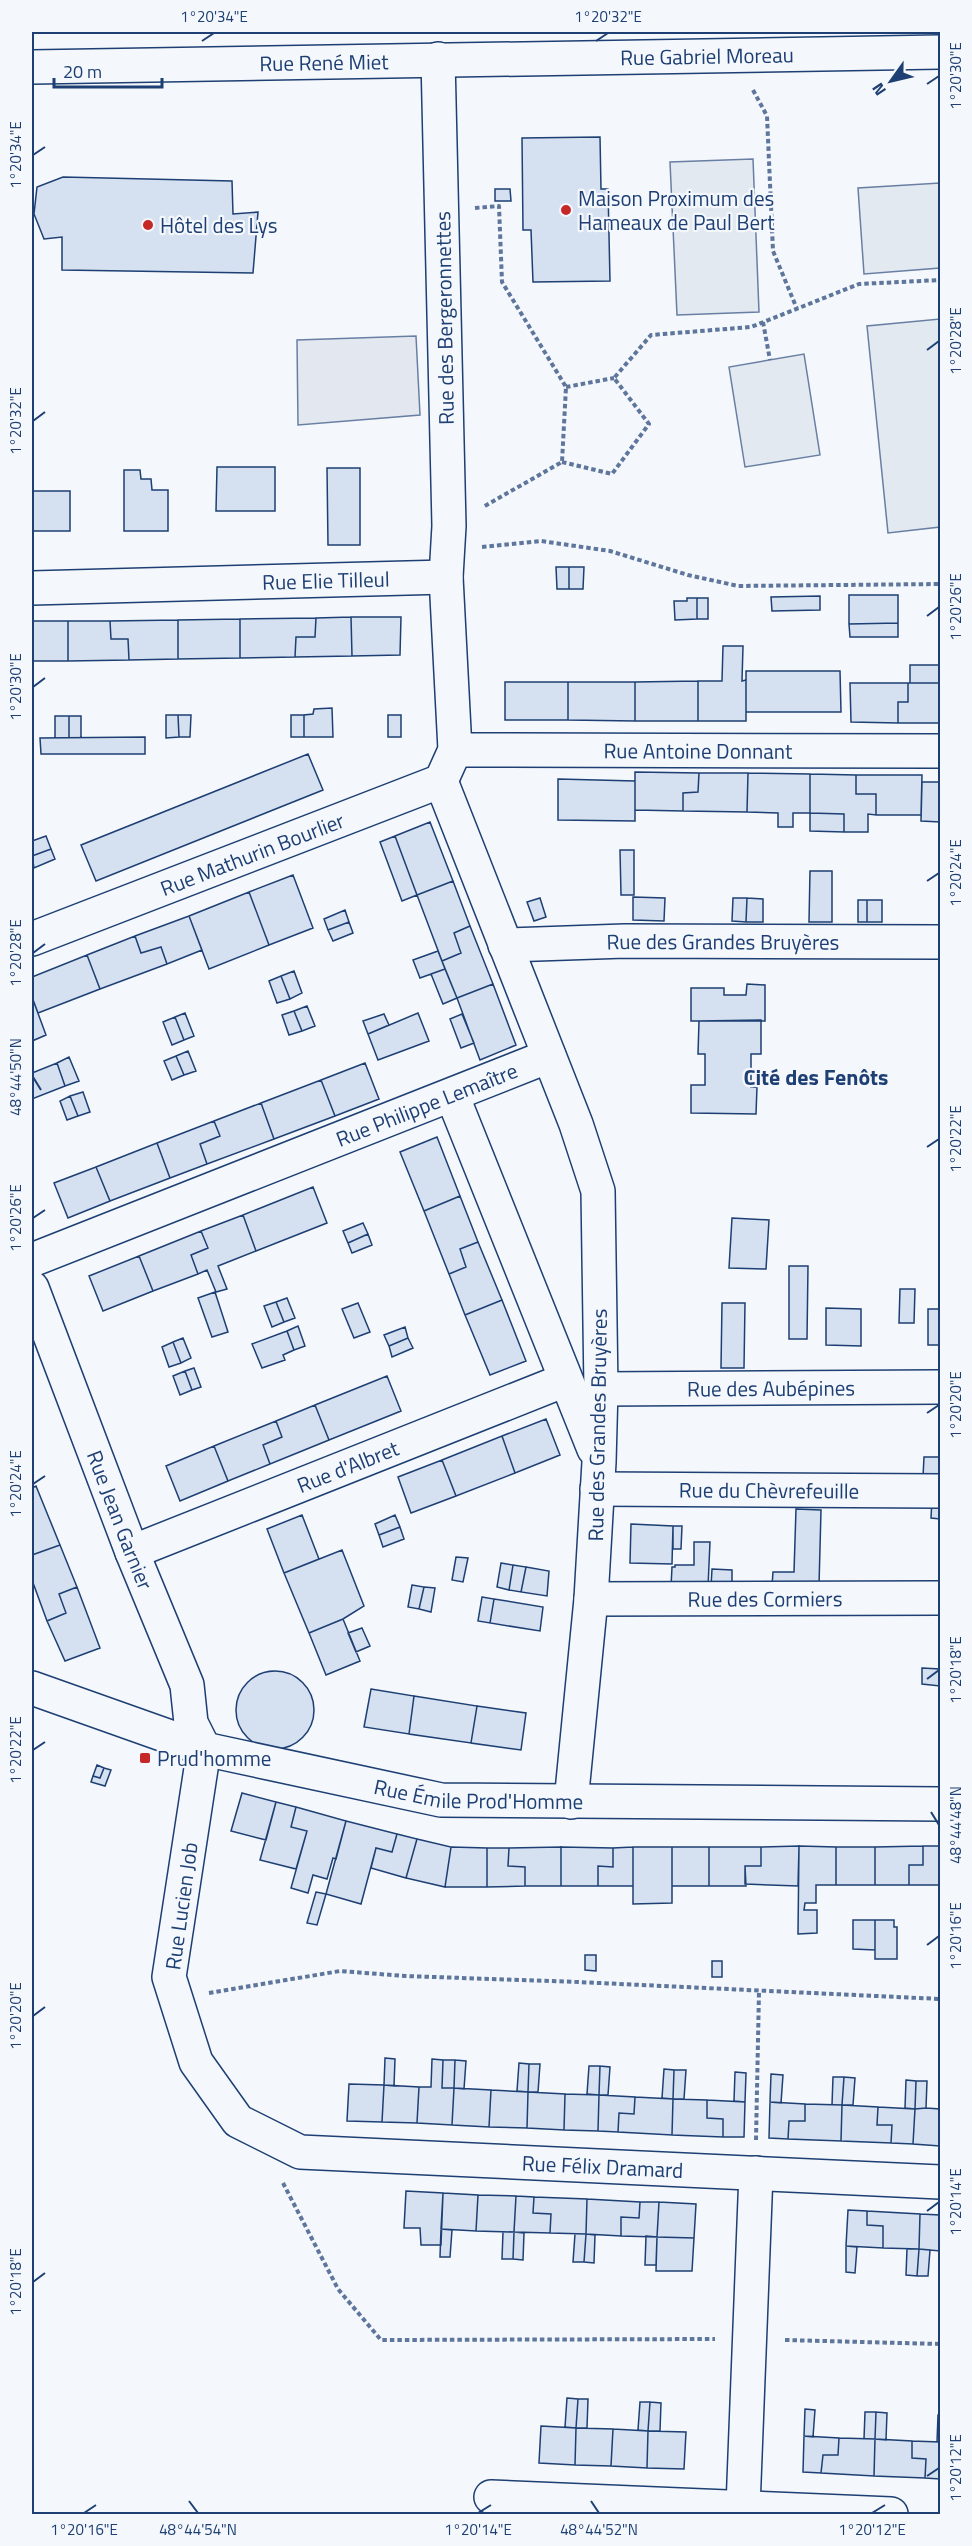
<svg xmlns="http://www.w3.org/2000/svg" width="972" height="2546" viewBox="0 0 972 2546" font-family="'Titillium Web',sans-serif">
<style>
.green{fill:#e3e9f0;stroke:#687fa3;stroke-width:1.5}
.parking{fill:#e3e8f0;stroke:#687fa3;stroke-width:1.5}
.building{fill:#d5e0f0;stroke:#1d3f73;stroke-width:1.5}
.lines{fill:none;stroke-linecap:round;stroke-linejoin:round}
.street-casing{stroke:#1d3f73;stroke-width:36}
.secondary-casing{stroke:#1d3f73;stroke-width:36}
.path{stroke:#5e769c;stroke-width:4;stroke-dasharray:4.5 3;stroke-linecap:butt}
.street{stroke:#f4f7fb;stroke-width:33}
.secondary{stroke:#f4f7fb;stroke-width:33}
.ticks{fill:none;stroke:#1d3f73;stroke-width:2}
.poi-dot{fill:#c62828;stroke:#f4f7fb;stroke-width:2}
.labels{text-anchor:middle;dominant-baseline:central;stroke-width:4.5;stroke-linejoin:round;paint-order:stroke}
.street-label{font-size:21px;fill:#1d3f73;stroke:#f4f7fb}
.poi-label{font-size:21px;fill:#1d3f73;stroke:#f4f7fb;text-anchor:start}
.neighbourhood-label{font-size:22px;font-weight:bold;fill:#1d3f73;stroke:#f4f7fb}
.neatline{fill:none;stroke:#1d3f73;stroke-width:2}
.ticks-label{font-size:15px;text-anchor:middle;fill:#1d3f73}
</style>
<rect width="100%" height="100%" fill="#f4f7fb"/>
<path class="green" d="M753 159 759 312 677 315 670 162Z
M940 183V268L864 274 858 188Z
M940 319V527L888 533 867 326Z
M804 354 820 455 745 467 729 367Z"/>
<path class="parking" d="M416 336 420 415 298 425 297 340Z"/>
<path class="building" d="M600 137 601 189H608L610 281 533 282 531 230H523L522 138Z
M63 177 232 181 233 214 258 212 253 273 62 270V237L44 239 34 214 37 187Z
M495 189H510L511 201H495Z
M217 467H275V511H216Z
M327 468H360V545H328Z
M124 470H140L141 479H151L152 490H168V531H124Z
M32 491H70V531H32Z
M556 567H569V589H557Z
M569 567H584L583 589H569Z
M849 595H898V623L849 624Z
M820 596V610L772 611 771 597Z
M687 598H697V619L675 620 674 601H687Z
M697 598H708V619H697Z
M351 617H401L400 655 352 656Z
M351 617 352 656 295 657 296 637H315L316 618Z
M316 618 315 637H296L295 657 240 658V619Z
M240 619V658L178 659V620Z
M178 620V659L129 660 128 639H111L110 621Z
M32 621H68V661H32Z
M68 621H110L111 639H128L129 660 68 661Z
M898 623V637H850L849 624Z
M723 646H743L742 681 746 680V721H698V681H722Z
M910 665H940V683H910Z
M746 671H840L841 712H746Z
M698 681V721H635V682Z
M505 682H568V720H505Z
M568 682H635V721L568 720Z
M850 683H908V702H898V723L851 722Z
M908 683H940V723H898V702H908Z
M332 708 333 737H304V715L313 714 314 709Z
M166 715H178L179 737 166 738Z
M178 715H191L190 737H179Z
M291 715H304V737H291Z
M388 715H401V737H388Z
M55 716H69V738H55Z
M69 716H81V738H69Z
M145 737V754H41L40 738Z
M308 754 323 790 96 881 81 845Z
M635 772 699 773 698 792 683 793V811L635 810Z
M699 773H748L747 812 683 811V793L698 792Z
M748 773 810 774V813H793V827H778V813L747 812Z
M810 774 856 775V794H876V815L868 814V832H844V814L810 813Z
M856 775H922L921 815H876V794H856Z
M558 779 635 781V821L558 820Z
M922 782H940V822L921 821Z
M810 813 844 814V832L810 831Z
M430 822 453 881 417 895 395 836Z
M46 836 51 849 32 856V841Z
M395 836 417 895 402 901 380 842Z
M51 849 55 859 34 868 32 856Z
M620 850H634V895H621Z
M810 871H832V922H809Z
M293 875 313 928 269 945 249 892Z
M453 881 470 926 454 933 461 953 442 961 417 895Z
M249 892 269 945 209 969 189 916Z
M633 897 665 898 664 921 633 920Z
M540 898 546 917 534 921 527 902Z
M733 898H747L746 922 732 921Z
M747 898 763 899V922H746Z
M858 900H867V922H858Z
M867 900H882V922H867Z
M345 910 349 922 328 930 324 919Z
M189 916 202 950 167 964 161 947 141 953 135 936Z
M349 922 353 933 333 941 328 930Z
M470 926 493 984 457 998 442 961 461 953 454 933Z
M135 936 141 953 161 947 167 964 100 989 87 955Z
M438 951 445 969 420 978 413 960Z
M87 955 100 989 38 1013 32 997V977Z
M445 969 457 998 443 1004 431 974Z
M294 971 302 993 290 999 281 976Z
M281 976 290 999 277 1003 269 981Z
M493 984 516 1045 480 1060 457 998Z
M747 984 765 985V1021H691V988H724V995H746Z
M32 997 46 1035 32 1041Z
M307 1006 315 1026 302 1031 294 1011Z
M294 1011 302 1031 289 1035 282 1015Z
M185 1013 194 1036 184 1040 175 1017Z
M418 1013 429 1041 378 1060 368 1034Z
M384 1014 389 1025 368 1034 363 1021Z
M462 1014 474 1043 461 1048 450 1019Z
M175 1017 184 1040 172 1045 163 1022Z
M761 1020V1054H751V1087H757L756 1114 691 1113V1085H705V1054H698L699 1021Z
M188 1051 196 1071 184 1075 176 1056Z
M176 1056 184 1075 172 1080 164 1061Z
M69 1057 79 1081 65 1086 57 1063Z
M57 1063 65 1086 32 1099V1073Z
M365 1063 379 1099 335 1116 321 1080Z
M321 1080 335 1116 274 1139 261 1103Z
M83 1092 90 1112 78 1116 70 1096Z
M70 1096 78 1116 67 1120 60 1101Z
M261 1103 274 1139 207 1164 200 1144 220 1136 214 1121Z
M214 1121 220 1136 200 1144 207 1164 170 1178 157 1143Z
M437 1137 460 1196 424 1211 400 1152Z
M157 1143 170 1178 110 1201 96 1167Z
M96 1167 110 1201 68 1218 54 1183Z
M313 1187 327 1223 256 1251 243 1215Z
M460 1196 478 1242 460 1249 466 1267 449 1274 424 1211Z
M243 1215 256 1251 218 1266 227 1289 216 1292 207 1270 198 1274 191 1255 208 1248 201 1231Z
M732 1218 769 1220 766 1269 729 1268Z
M363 1223 368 1234 348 1243 343 1231Z
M201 1231 208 1248 191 1255 198 1274 153 1291 139 1256Z
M368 1234 372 1245 352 1253 348 1243Z
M478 1242 502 1300 465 1315 449 1274 466 1267 460 1249Z
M139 1256 153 1291 103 1311 89 1276Z
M789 1266H808L807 1339H789Z
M900 1289H915L914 1323H899Z
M215 1292 228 1332 212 1337 198 1298Z
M287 1298 295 1318 284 1322 276 1302Z
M502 1300 526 1361 490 1375 465 1315Z
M276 1302 284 1322 272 1327 264 1306Z
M358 1303 370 1332 354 1338 342 1309Z
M722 1303H745L744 1368H721Z
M826 1308 861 1309V1346L826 1345Z
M928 1309H940V1345H928Z
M298 1326 305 1346 294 1350 287 1331Z
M405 1327 408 1338 389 1346 384 1335Z
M287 1331 294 1350 283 1355 285 1360 262 1368 252 1344Z
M183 1338 191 1358 181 1363 173 1342Z
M408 1338 413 1348 392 1357 389 1346Z
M173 1342 181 1363 169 1367 162 1347Z
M194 1368 201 1387 192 1390 185 1371Z
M185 1371 192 1390 180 1395 173 1376Z
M387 1376 401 1411 329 1440 315 1405Z
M315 1405 329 1440 270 1464 263 1445 282 1437 276 1421Z
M546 1419 560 1455 515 1473 502 1436Z
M276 1421 282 1437 263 1445 270 1464 228 1481 214 1446Z
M502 1436 515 1473 456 1496 442 1460Z
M214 1446 228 1481 180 1501 166 1466Z
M924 1457H940V1478L923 1477Z
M442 1460 456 1496 411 1513 398 1477Z
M36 1486 60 1545 32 1555V1488Z
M932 1499H940V1519L931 1518Z
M796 1509 821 1510 819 1586H772L773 1572H794Z
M302 1515 319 1559 284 1573 267 1529Z
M395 1515 400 1527 379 1535 375 1524Z
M631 1524 673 1526 672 1564 630 1563Z
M673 1526H682L681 1549H673Z
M400 1527 404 1539 383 1547 379 1535Z
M694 1542H710L708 1587H671L672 1567H675V1565H694Z
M60 1545 77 1587 59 1594 66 1613 47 1621 32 1580V1555Z
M342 1550 364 1606 343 1619 309 1633 284 1573Z
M456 1557 468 1558 463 1582 452 1580Z
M501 1563 513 1565 509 1590 497 1587Z
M513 1565 526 1567 521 1592 509 1590Z
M526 1567 549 1571 547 1596 521 1592Z
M712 1569 732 1570V1587H711Z
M412 1585 424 1587 419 1609 408 1607Z
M77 1587 100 1648 65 1661 47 1621 66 1613 59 1594Z
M424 1587 435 1588 431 1612 419 1609Z
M482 1597 494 1599 490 1623 478 1621Z
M494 1599 543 1607 540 1631 490 1623Z
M343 1619 360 1661 326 1675 309 1633Z
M362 1628 370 1646 356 1652 348 1633Z
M922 1668 940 1669V1686L922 1684Z
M236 1710a39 39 0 1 1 78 0a39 39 0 1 1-78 0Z
M371 1689 414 1696 409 1734 364 1727Z
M414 1696 477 1706 471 1743 409 1734Z
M477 1706 526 1713 521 1750 471 1743Z
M97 1765 104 1768 100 1778 93 1776Z
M104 1768 111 1770 105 1786 91 1782 93 1776 100 1778Z
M242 1793 276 1802 266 1840 231 1831Z
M276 1802 296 1807 291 1827 307 1831 296 1869 260 1860Z
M296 1807 346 1821 336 1859 333 1858 327 1879 313 1875 308 1893 291 1888 307 1831 291 1827Z
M346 1821 397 1834 392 1852 376 1848 361 1904 326 1894Z
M397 1834 417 1839 406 1878 371 1868 376 1848 392 1852Z
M417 1839 451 1847 445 1887 406 1878Z
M799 1846 836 1847V1885H816V1903H805L804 1910H817V1933L798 1934Z
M799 1846 798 1886 745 1884V1866H761V1847Z
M923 1846V1865H909V1885H875V1847Z
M923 1846H940V1885H909V1865H923Z
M451 1847 487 1848V1887H445Z
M561 1847 613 1848V1867L598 1866V1886H561Z
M561 1847V1886H525V1867L508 1866 509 1848Z
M633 1847H672V1903L633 1904Z
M633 1847V1886H598V1866L613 1867V1848Z
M672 1847H709V1886H672Z
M709 1847H761V1866H745L746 1886H709Z
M836 1847H875V1885H836Z
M487 1848H509L508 1866 525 1867V1886L487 1887Z
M316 1892 326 1894 317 1925 307 1923Z
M853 1920H875V1950L853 1949Z
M875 1920H894V1927H897V1959H875Z
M585 1955H596V1971L585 1970Z
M712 1961H722V1977H712Z
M385 2058 395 2059 394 2086 384 2085Z
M432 2059 443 2060 442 2088H454L452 2125 417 2123 419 2087H431Z
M443 2060H455L454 2088H442Z
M455 2060 466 2061 464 2089 454 2088Z
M519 2063 529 2064 528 2092 517 2091Z
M529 2064H540L538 2092H528Z
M589 2066H600L599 2095 587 2094Z
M600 2066 610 2067 608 2095H599Z
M664 2069 674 2070 673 2099 662 2098Z
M674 2070H686L684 2099H673Z
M735 2072 746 2073 745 2102 734 2101Z
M771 2074 783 2075 781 2103 770 2102Z
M833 2077H844L842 2105H832Z
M844 2077 855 2078 853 2105H842Z
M906 2080 916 2081 915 2109 905 2108Z
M916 2081H927L926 2108 915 2109Z
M349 2084 384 2085 382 2122 347 2121Z
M384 2085 419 2087 417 2123 382 2122Z
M454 2088 491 2090 489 2127 452 2125Z
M491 2090 528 2092 527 2128 489 2127Z
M528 2092 565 2094 564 2130 527 2128Z
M565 2094 599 2095 598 2131 564 2130Z
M599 2095 635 2097 634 2114 619 2113 618 2132 598 2131Z
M635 2097 673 2099 672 2135 618 2132 619 2113 634 2114Z
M673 2099 707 2100V2118L723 2119V2137L672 2135Z
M707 2100 745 2102 744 2137H723V2119L707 2118Z
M770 2102 805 2104V2121H789L788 2139 769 2138Z
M805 2104 842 2105 841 2141 788 2139 789 2121H805Z
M842 2105 878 2107 877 2125H892L891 2143 841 2141Z
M878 2107 915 2109 913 2144 891 2143 892 2125H877Z
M926 2108 940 2109V2146L913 2144 915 2109Z
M406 2191 443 2193 441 2245H421L420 2228H404Z
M443 2193 478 2195 476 2231 441 2229Z
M478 2195 516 2196 514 2232 476 2231Z
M516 2196 534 2197 533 2213 551 2214 550 2233 514 2232Z
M534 2197 587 2199 586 2234 550 2233 551 2214 533 2213Z
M587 2199 640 2202 639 2218 621 2217V2236L586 2234Z
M640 2202H659L657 2237 621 2236V2217L639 2218Z
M659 2202 696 2204 694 2238 657 2237Z
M848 2210 867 2211V2225L883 2226V2248L846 2246Z
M867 2211 920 2214 919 2249 883 2248V2226L867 2225Z
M920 2214 940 2215V2251L919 2249Z
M441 2229 452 2230 450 2257H440Z
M503 2232H514L513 2259H502Z
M514 2232 524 2233 523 2260 513 2259Z
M575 2234H586L584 2262H573Z
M586 2234 595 2235 594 2263 584 2262Z
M646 2236 657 2237 656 2265H645Z
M657 2237 694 2238 692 2271H656Z
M846 2246 857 2247 855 2273 846 2272Z
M907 2249H919L917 2276 906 2275Z
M919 2249 930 2250 928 2276H917Z
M567 2398 578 2399 576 2428 565 2427Z
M578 2399H588L587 2428H576Z
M640 2402H650L648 2431 638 2430Z
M650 2402 661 2403 660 2431H648Z
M805 2409 815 2410 813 2437 804 2436Z
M865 2412H876L875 2439H864Z
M876 2412 887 2413 886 2440 875 2439Z
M938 2415H940V2442H937Z
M541 2426 576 2428 575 2465 539 2463Z
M576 2428 613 2429 611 2466 575 2465Z
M613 2429 648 2431 647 2468 611 2466Z
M648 2431 686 2432 684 2469 647 2468Z
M804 2436 839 2438 838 2455H823L821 2473 803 2472Z
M839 2438 875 2439 874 2476 821 2473 823 2455H838Z
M875 2439 912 2441V2458L926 2459 925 2478 874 2476Z
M912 2441 940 2442V2479L925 2478 926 2459 912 2458Z"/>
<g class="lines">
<defs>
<g id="street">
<path id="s1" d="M32 588 446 577"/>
<path id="s2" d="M455 750 940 751"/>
<path d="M441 781 576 1124 598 1191 601 1389 599 1462 591 1599 571 1802"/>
<path id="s3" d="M32 939 441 781 455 750 446 577 449 526 438 59"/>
<path id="s4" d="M505 945 625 941 940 942"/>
<path d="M452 1095 594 1449"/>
<path id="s5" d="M32 1260 549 1056"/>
<path id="s6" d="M32 1288 132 1552 187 1685 191 1723 204 1749 169 1977 196 2062 238 2121 300 2152 940 2182"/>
<path id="s7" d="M601 1389 940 1387"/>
<path id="s8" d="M597 1489 940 1491"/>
<path id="s9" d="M132 1552 565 1380"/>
<path id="s10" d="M591 1599 940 1598"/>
<path d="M491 2497 891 2514"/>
<path d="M743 2507 756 2173"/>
</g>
<g id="secondary">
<path id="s11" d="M32 67 940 52"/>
<path id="s12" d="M32 1688 204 1749 441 1800 940 1804"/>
</g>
</defs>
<use href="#street" class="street-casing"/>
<use href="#secondary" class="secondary-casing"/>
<path class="path" d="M753 90 767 116 773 251 797 309
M475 208 499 206 502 282 566 387 562 462 483 507
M763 322 770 360
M566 387 614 378
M562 462 612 474 649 424 614 378 651 335 751 327 859 284 940 280
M482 547 541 541 610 551 688 575 738 586 940 584
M209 1993 340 1971 405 1976 578 1982 940 1999
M756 2140 759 1991
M283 2183 338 2289 381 2340 715 2339
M785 2340 940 2344"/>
<use href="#street" class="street"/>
<use href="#secondary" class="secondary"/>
</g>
<path class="ticks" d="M202 41 214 33M596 41 608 33M927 84 939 76M33 155 45 147M927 350 939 341M33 421 45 412M927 616 939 607M33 687 45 678M927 881 939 873M33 953 45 944M33 1077 41 1090M927 1147 939 1139M33 1218 45 1210M927 1413 939 1405M33 1484 45 1476M927 1679 939 1670M33 1750 45 1742M931 1812 939 1825M927 1945 939 1936M33 2016 45 2007M927 2211 939 2202M33 2282 45 2273M927 2476 939 2468M189 2501 198 2513M591 2501 599 2513M84 2513 96 2505M478 2513 491 2505M872 2513 885 2505"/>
<g class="poi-dot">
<circle cx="566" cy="210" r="6"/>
<circle cx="148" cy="225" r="6"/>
<rect x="139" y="1752" width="12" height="12" rx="3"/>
</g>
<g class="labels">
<g class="street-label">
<text stroke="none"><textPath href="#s11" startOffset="675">Rue Gabriel Moreau</textPath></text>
<text stroke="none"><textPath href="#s11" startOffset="292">Rue René Miet</textPath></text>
<text transform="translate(444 318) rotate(-91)">Rue des Bergeronnettes</text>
<text stroke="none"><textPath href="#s1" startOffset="294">Rue Elie Tilleul</textPath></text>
<text stroke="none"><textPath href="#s2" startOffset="243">Rue Antoine Donnant</textPath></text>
<text stroke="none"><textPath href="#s3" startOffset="236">Rue Mathurin Bourlier</textPath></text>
<text stroke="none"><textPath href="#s4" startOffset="218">Rue des Grandes Bruyères</textPath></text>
<text stroke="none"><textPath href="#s5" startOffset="424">Rue Philippe Lemaître</textPath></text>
<text stroke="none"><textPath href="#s7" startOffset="170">Rue des Aubépines</textPath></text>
<text transform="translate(597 1425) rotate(-89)">Rue des Grandes Bruyères</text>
<text stroke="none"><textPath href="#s9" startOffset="232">Rue d'Albret</textPath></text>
<text stroke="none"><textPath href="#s8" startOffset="172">Rue du Chèvrefeuille</textPath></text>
<text stroke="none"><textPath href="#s6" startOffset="248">Rue Jean Garnier</textPath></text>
<text stroke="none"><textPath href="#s10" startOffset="174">Rue des Cormiers</textPath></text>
<text stroke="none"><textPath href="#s12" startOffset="462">Rue Émile Prod'Homme</textPath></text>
<text transform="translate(181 1906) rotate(-82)">Rue Lucien Job</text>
<text stroke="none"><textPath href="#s6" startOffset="1258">Rue Félix Dramard</textPath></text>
</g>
<g class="poi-label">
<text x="578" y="198">Maison Proximum des<tspan x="578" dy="24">Hameaux de Paul Bert</tspan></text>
<text x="160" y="225">Hôtel des Lys</text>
<text x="157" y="1758">Prud'homme</text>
</g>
<g class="neighbourhood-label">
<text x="816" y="1077">Cité des Fenôts</text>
</g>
</g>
<rect width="972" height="2546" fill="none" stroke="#f4f7fb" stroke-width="66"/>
<g transform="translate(891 81) rotate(236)" stroke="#f4f7fb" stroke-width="4.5" paint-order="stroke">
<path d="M0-4.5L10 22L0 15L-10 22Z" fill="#1d3f73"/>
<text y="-9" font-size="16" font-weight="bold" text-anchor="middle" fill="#1d3f73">N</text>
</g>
<path d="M54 78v9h108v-9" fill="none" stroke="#1d3f73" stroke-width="3"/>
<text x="63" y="78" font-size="18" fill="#1d3f73" stroke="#f4f7fb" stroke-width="4.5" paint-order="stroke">20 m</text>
<rect x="33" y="33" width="906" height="2480" class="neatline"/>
<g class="ticks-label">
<text x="214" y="22">1°20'34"E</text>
<text x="608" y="22">1°20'32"E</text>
<text transform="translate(956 76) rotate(-90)" y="5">1°20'30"E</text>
<text transform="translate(16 155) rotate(-90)" y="5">1°20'34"E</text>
<text transform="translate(956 341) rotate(-90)" y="5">1°20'28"E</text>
<text transform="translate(16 421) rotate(-90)" y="5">1°20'32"E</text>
<text transform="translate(956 607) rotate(-90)" y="5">1°20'26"E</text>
<text transform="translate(16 687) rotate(-90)" y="5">1°20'30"E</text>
<text transform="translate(956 873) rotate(-90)" y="5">1°20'24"E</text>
<text transform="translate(16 953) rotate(-90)" y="5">1°20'28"E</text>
<text transform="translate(16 1077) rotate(-90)" y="5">48°44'50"N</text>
<text transform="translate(956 1139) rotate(-90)" y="5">1°20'22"E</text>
<text transform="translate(16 1218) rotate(-90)" y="5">1°20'26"E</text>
<text transform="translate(956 1405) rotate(-90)" y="5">1°20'20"E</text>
<text transform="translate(16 1484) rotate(-90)" y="5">1°20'24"E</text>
<text transform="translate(956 1670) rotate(-90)" y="5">1°20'18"E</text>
<text transform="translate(16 1750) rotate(-90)" y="5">1°20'22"E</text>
<text transform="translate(956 1825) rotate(-90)" y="5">48°44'48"N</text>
<text transform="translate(956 1936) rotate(-90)" y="5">1°20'16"E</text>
<text transform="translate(16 2016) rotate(-90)" y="5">1°20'20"E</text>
<text transform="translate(956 2202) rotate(-90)" y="5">1°20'14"E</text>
<text transform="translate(16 2282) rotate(-90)" y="5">1°20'18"E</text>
<text transform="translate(956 2468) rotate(-90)" y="5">1°20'12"E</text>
<text x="84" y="2535">1°20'16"E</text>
<text x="198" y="2535">48°44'54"N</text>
<text x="478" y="2535">1°20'14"E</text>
<text x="599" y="2535">48°44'52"N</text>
<text x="872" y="2535">1°20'12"E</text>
</g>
</svg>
